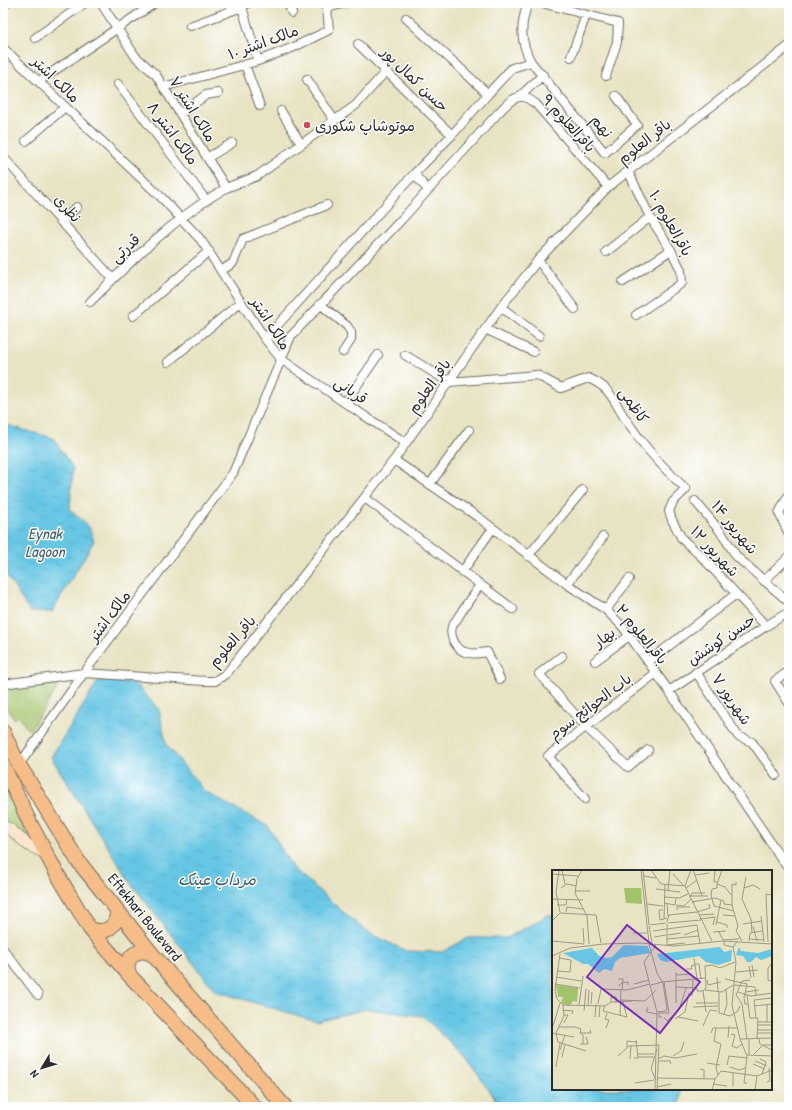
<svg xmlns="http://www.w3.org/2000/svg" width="792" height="1110" viewBox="0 0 792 1110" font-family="'Patrick Hand','Playpen Sans Arabic',sans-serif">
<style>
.green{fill:#a3c36b;stroke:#67774b}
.water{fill:url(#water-ripples);stroke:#487888}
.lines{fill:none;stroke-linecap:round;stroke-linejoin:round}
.street-casing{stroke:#6d6b60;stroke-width:10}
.secondary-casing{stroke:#6d6b60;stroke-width:12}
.highway-casing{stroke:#6d6b60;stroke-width:16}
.street{stroke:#fff;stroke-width:8}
.secondary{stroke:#fce5cf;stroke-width:11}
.highway{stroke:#f7bd88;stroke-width:14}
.poi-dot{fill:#d1495b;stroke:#fff;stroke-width:1.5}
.labels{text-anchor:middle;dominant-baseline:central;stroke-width:3;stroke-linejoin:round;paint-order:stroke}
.street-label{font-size:15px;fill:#2b2b2b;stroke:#fff}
.poi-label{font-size:15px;fill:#2b2b2b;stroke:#fff;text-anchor:start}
.water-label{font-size:16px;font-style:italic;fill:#40616c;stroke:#fff}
.inset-road{fill:none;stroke:#9c9986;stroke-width:1}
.view{fill:#7b2cbf;fill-opacity:0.15;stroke:#7b2cbf;stroke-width:2}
.inset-edge{fill:none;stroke:#2b2b2b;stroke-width:2}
</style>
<defs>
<pattern id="water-ripples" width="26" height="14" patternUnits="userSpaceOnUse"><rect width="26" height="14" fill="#66c6e4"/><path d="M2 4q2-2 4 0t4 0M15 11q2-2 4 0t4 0" fill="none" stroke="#59aac4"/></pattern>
</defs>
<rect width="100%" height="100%" fill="#fff"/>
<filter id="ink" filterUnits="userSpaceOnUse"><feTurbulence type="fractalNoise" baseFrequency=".025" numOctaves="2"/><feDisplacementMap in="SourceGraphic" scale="8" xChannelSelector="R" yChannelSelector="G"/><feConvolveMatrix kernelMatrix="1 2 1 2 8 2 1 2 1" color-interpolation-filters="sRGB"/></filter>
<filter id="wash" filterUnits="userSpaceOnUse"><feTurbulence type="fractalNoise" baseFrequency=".012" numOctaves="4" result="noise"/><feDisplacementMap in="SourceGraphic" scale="16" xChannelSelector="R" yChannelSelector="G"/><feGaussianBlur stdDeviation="0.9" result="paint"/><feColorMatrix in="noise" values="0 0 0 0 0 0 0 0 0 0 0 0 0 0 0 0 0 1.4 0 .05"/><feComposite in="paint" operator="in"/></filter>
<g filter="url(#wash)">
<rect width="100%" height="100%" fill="#e8e3c2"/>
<path class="green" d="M59 681 57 688 31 729H27L19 716 14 719 3 701V688Z
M5 788 7 789 28 835 27 836 3 821V790Z"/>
<path class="water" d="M3 424 53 438 73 468 70 509 89 527 94 541 52 612H30L3 570Z
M99 680 135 683 159 710 166 744 205 792 268 826 292 867 365 931 406 951 442 952 468 938H507L550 914 553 916V1089H681L680 1107H501L466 1058 423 1016 366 1009 316 1021 215 991 130 882 51 757Z"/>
</g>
<g filter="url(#ink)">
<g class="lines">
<defs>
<path id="street" d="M288 3 292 13
M528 3C520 25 520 41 531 62L605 153 637 125 616 96
M542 3 618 23 617 42 606 76
M3 5 7 3
M242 7 258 61
M406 18 488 94
M190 26 242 7 248 3
M35 38 85 3
M358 44 452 135
M3 48 162 198 201 240 265 339 281 359 345 403 406 443
M571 57 586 15
M245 65 260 106
M307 79 334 120
M39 81 155 3
M118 84 206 200
M163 87 258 61 294 47 329 30 327 8 346 3
M519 97 543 75
M281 111 301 144
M180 114 206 95 218 93
M26 141 65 107
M3 157 113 279
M207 158 232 143
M628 171 650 217 671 250 681 270 682 283 636 315
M414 174 428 190
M226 188 257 176 356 105 386 71
M61 222 77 207
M606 252 650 217
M538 260 575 309
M221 271 233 263 243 239 327 205
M623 282 671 250
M90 302C132 260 174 218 226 188L156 75 135 56 101 3
M320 304 347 326 351 332V340L343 352
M501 307 539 336
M133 316 209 251
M485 329 534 352
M265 339 414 174 452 135 488 94 512 68 531 62
M405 355 449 382 537 375 561 388 588 378C610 387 612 398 624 417 630 425 636 434 642 442 655 459 670 474 686 489L673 502 669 511 672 520 682 539 701 556 766 626
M168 362 241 302
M345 403 378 355
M394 460 478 517 567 584 606 610 623 627 669 691 789 870
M430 484 469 430
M789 494 779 513 789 534
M365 498 513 609
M695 501 720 531 737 557 789 602
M528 556 583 490
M462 572 493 528
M764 581 789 557
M567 584 603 537
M480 585C472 596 464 607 457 619 455 621 453 624 452 627 449 636 456 649 465 652 472 655 480 653 487 652L500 679
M606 610 629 579
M562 656 539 674 586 727 628 767 648 750
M595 661 629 636
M648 662 736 594
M789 671 775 681 789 703
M696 672 738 736 752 742 776 775
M3 684 84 673 205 681H215L227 673 394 460 501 307 538 260 608 187 789 46
M669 691 766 626 789 612
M19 765 84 673 233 473 291 336 402 219 499 112C505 106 514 95 524 97 528 98 533 102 536 104L608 187
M585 799 548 756 656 673
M3 949 38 995"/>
<path id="secondary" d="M3 826 11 830 28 845 47 854"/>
<path id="highway" d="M3 732 19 765 78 861 153 955 285 1107
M3 765 30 823 56 872 90 929 130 976 255 1107
M90 929C105 935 118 927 117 910
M130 976C122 959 137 945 153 955"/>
</defs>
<use href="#street" class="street-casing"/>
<use href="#secondary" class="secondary-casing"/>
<use href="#highway" class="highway-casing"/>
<use href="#street" class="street"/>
<use href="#secondary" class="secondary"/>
<use href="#highway" class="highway"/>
</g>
</g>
<circle class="poi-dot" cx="307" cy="125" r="4"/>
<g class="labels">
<g class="street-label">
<text transform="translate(263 42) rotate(-20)">مالک اشتر ۱۰</text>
<text transform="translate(56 79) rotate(44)">مالک اشتر</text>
<text transform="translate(415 79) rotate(44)">حسن کمال پور</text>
<text transform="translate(193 109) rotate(58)">مالک اشتر ۷</text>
<text transform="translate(569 123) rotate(48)">باقرالعلوم ۹</text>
<text transform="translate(602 126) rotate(51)">نهم</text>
<text transform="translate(173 133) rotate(53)">مالک اشتر ۸</text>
<text transform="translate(644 141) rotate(-38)">باقر العلوم</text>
<text transform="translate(68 208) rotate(48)">نظری</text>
<text transform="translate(671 223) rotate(61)">باقرالعلوم ۱۰</text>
<text transform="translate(125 248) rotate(-43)">قدرتی</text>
<text transform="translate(271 323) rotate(57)">مالک اشتر</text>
<text transform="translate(429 386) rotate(-55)">باقر العلوم</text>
<text transform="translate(351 390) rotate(34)">قربانی</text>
<text transform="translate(634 405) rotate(56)">کاظمی</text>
<text transform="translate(735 527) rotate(51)">شهریور ۱۴</text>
<text transform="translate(715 551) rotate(47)">شهریور ۱۲</text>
<text transform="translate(109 616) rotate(-53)">مالک اشتر</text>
<text transform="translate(642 634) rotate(51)">باقرالعلوم ۲</text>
<text transform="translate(604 637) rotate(-37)">بهار</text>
<text transform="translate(721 639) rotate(-34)">حسن کوشش</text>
<text transform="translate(232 641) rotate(-49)">باقر العلوم</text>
<text transform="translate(732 699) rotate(56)">شهریور ۷</text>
<text transform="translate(590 706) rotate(-37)">باب الحوائج سوم</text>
<text transform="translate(145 917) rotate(51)">Eftekhari Boulevard</text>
</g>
<g class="poi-label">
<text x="315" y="125">موتوشاپ شکوری</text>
</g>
<g class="water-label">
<text x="45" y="533">Eynak<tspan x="45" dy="18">Lagoon</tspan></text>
<text x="217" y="879">مرداب عینک</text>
</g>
</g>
<g transform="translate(552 870)">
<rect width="220" height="220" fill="#e8e3c2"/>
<path d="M89 18 90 34 74 33 72 18ZM4 115 26 118 25 132 21 131 18 136 9 133 11 127H6Z" fill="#a3c36b"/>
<path d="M72 75 96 76 98 83 68 88 63 92 60 101 52 99 47 103 36 94H31L11 83 40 78 47 86 55 88 60 87ZM168 77 172 82 180 80 179 91 166 95 154 92 147 86 114 92 108 90 105 84ZM187 77 189 81 206 83 220 79V86L209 90 204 87 199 92H195L191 86 184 85Z" fill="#66c6e4"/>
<path class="inset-road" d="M7 0 4 22 8 42M10 0 13 14M30 0 25 9 23 23 35 46 37 74M89 0 97 73M91 0 97 55M99 0 109 14 133 16M141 0 143 5 157 3M163 0 162 12H165M170 0 165 14 173 17 179 25M0 4 26 6M121 4 132 16M143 5 150 26M92 6 104 8M194 7 190 29 199 49 200 63M184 12V15L180 14V35L186 56 184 61 190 71M165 14V18L160 19 159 25 162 36 182 41M113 15 112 49 115 48M133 16 160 71M133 16 139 0M9 18 15 14 24 16M134 18 145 10M192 18 201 15 208 19M104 19 128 22M23 21H38M116 21 118 0M137 26H156M139 26 140 23H153M112 27 127 28 136 24M0 29 31 30M140 32 163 28 172 31V34L180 35M112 33 123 35 124 28M95 34 111 36M115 34 116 46M5 35H14L15 29M124 35 132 36 139 29M111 40H107L108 50 112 49M125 40V37H138M14 42 15 37 31 39M147 45 162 44M171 45 183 46M209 46 212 72M148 49 163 47 161 55M0 51 8 43 44 45 49 73M115 52 117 45 145 42 158 38 157 34M165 52 175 55V58M116 53 149 50M115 54V75L133 73M191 54 210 51M98 55 114 53M164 55 169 30M97 56 100 73M201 56 205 71M31 58 32 73M115 59 145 55 148 73M101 61 114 59M161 62 174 61M167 62 171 70 186 69 188 67M81 63H95M116 65 129 63M132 65 146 60M102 67 114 65M115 69 147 66M197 69 212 70M0 71 32 74M172 71V75L181 77M197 71 198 63 210 61M185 72 181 77 184 92 180 135 188 169 220 168M216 72 214 24 219 25M97 74 105 103 111 113 115 139 114 141 105 142M8 84 3 120 5 129 11 135 53 136 59 132 80 131M0 86 18 78 52 74 88 73 122 76 171 71 220 74M7 88 19 90 18 102M142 88 145 109M143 94H147L149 109M200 95 202 107M197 96 199 108M134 99H140L139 96 143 95M5 101 18 102M124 102V117L145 118V121H151M184 102 206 100M124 105 140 104M4 107 29 111M165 107 166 121M66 109H71L70 120M173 109 195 114 192 128 193 134H196M155 110 156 115 169 112M219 111 216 110V98L220 93M112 112 117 143M3 114 28 118M82 114 97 110M99 115 110 112 153 108M182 115 203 117 204 125M66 116 70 113 76 112V115M153 120 170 122 181 115M167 122V143L178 146 185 142 188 136M186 122 199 126 220 123M194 122 207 120M195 125 198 148H206L205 168M140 126 141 110M68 130 93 131 104 120M59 132V127H64V133M124 133V117M144 133H166M39 134 40 122M46 134 49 119 75 120 98 114M215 134V152M27 135 31 106M36 135 37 120M53 136 51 141 75 147 71 132M202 136 220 134M95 137V142L105 144M141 137 166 136M10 140 21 141 20 144M32 141 34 119M154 142 151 121 154 118 153 96 160 95 168 98 183 92M172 144 175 134 174 120M12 145H16L12 153M68 146 69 120M43 147 44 134M47 147 48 135M110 147H107V143H117M112 147 115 151 127 140 134 118M126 147 146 151M204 148 202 130 220 128M123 149 133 142 137 123M206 152H220M206 155H220M1 156 8 133M151 156 158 140 165 141M7 157H23L29 159 28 163H39L38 160M54 158 57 150 53 149 55 143M164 158 162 171 169 174 164 198 166 205M205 160H220M0 163 22 167M28 163 31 165V174M159 163 161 158H185M205 163H220M179 164 183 165 180 176 185 178 190 174M176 168 177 156M188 169 195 186 192 213H195M195 169 190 134 184 125 190 111 198 110M197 169V185M207 169 208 174 220 180M6 172 4 163 12 146 11 135M6 172 34 181M28 174H36L34 167M75 177V171L84 172M8 180 13 165M86 184H102M202 184 211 175H220M195 185 220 186M66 186 77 176 107 175 105 220M121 186 129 181 132 172M10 187 13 175M86 187H102M82 188H86L84 170M78 189 79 175M106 189 112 186 123 188 145 184M208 189 214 192 210 204M106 191H118L119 194M203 191 215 196M155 193 168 195M201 194 213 199M175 195 177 186 195 188M4 197 8 173M178 197 187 200 193 198M148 199 152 200V208M105 208 163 209M104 210 99 199 105 179M215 212 218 211 217 198M83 213 102 210M161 214 175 216M181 216V203M105 217 119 214M103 220 105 142 92 92 104 75M160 220 163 209 169 201 205 206 220 200M203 220 205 206"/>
<path class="view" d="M75 55 148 112 108 163 35 107Z"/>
<rect width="220" height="220" class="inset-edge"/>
</g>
<rect width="792" height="1110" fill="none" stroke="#fff" stroke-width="16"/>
<g transform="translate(42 1068) rotate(232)" stroke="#ffffff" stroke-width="3" paint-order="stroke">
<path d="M0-3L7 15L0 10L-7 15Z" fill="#2b2b2b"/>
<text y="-6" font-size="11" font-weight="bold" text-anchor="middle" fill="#2b2b2b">N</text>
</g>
</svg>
